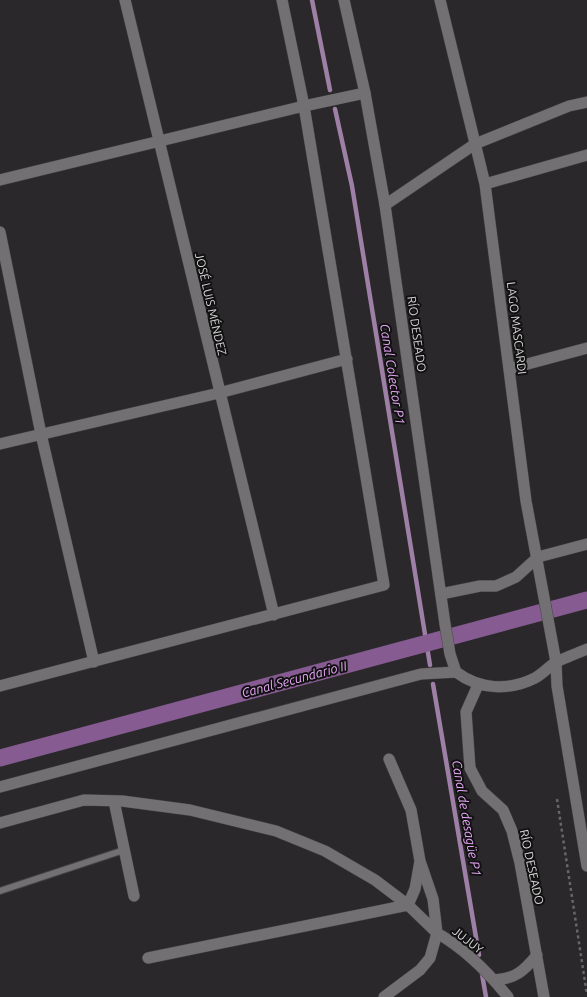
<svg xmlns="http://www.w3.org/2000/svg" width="587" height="997" viewBox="0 0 587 997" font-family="Ubuntu,sans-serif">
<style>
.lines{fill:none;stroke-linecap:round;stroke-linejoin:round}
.stream{stroke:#9e7fa5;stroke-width:4.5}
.canal{stroke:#865b91;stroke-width:17}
.service-casing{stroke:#454445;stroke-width:8}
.minor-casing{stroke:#454445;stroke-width:12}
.tertiary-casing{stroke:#454445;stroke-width:12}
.path{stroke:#686668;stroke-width:2.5;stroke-dasharray:3 3;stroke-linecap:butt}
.service{stroke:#737073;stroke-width:6}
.minor{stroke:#737073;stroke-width:11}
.tertiary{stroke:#737073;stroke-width:11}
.labels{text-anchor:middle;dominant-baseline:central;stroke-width:4;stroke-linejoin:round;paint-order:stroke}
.street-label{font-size:12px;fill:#d5d4d5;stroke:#121112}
.water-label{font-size:13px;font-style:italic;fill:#e6a7f5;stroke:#121112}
</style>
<rect width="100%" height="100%" fill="#2a282a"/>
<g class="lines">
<path class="stream" d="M312 0 330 90
M335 109 352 186 430 665
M433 684 479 955
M482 974 486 997"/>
<path class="canal" d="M0 758 587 600"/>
<defs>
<path id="service" d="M0 891 124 850"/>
<path id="minor" d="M125 0 274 615
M440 0 485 184 526 501 556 662
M0 180 304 106 365 93
M485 184 587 155
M385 205 475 144 569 106 587 102
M0 232 41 434 94 662
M509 369 587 348
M0 444 219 393 347 359
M441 594 480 586H496L516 577 538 557 587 544
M478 685 466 712 470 768 482 791 503 810 512 831 520 863 544 997
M0 686 384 585 304 106 282 0
M114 801 134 896
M0 823 84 800 122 801 190 810 276 831 325 851 375 880 408 905 437 933 433 899 420 861
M148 958 408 905 415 889 420 861 411 810 389 759
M494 980C515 979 524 971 537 955
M384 997 420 970 430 958 437 933C465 949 488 972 508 997"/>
<path id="tertiary" d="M344 0 365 93 385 205 445 624 450 654 456 672
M556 662 557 686 587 866
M0 787 421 674 456 672C480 690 509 691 535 678 544 673 550 665 558 661 568 657 577 653 587 649"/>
</defs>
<use href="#service" class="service-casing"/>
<use href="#minor" class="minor-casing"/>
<use href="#tertiary" class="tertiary-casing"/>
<path class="path" d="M557 799 587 995"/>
<use href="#service" class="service"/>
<use href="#minor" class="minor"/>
<use href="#tertiary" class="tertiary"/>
</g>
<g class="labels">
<g class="street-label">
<text transform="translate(211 304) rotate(77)">JOSÉ LUIS MÉNDEZ</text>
<text transform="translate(517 328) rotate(83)">LAGO MASCARDI</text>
<text transform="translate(417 334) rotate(82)">RÍO DESEADO</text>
<text transform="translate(532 867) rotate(78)">RÍO DESEADO</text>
<text transform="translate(468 940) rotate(38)">JUJUY</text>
</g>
<g class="water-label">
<text transform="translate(393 374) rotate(81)">Canal Colector P1</text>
<text transform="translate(294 679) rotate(-15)">Canal Secundario II</text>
<text transform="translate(467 818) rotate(80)">Canal de desagüe P1</text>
</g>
</g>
</svg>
